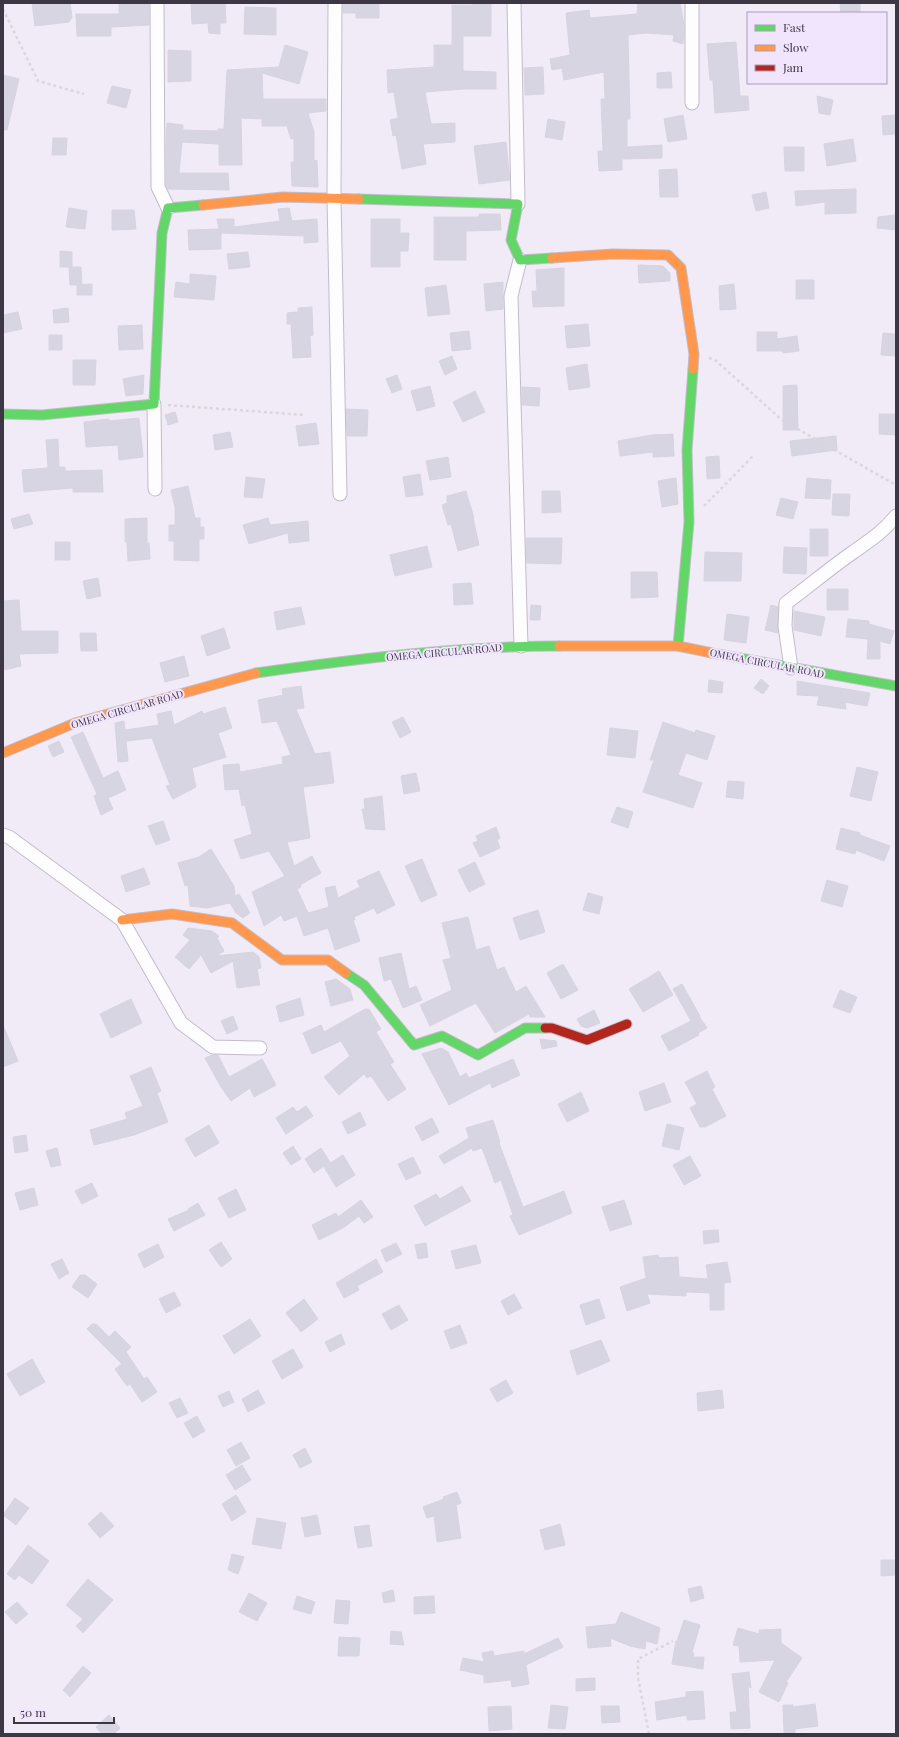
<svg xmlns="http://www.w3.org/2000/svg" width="899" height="1737" viewBox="0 0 899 1737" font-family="'Playfair Display',serif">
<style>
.building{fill:#d8d5e2;stroke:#d7d4e0}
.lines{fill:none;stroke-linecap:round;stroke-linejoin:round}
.street-casing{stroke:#c2bcc9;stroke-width:15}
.fast-casing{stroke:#c2bcc9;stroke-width:11}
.slow-casing{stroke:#c2bcc9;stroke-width:11}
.jam-casing{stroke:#c2bcc9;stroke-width:11}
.path{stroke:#d9d7dc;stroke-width:2.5;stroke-dasharray:3 3;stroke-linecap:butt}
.street{stroke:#fdfcfe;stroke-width:13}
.fast{stroke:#63d668;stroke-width:9}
.slow{stroke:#ff974d;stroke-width:9}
.jam{stroke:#b3261e;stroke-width:9}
.labels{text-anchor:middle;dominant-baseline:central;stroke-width:4;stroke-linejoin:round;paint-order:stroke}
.street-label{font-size:10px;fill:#3d3645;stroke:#f0e5fd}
</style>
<rect width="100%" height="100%" fill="#f1ebf7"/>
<path class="building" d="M32 3H70L72 17 69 22 35 26Z
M119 3H149V25L113 27H111V36H77L76 14H119Z
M191 3H225L226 23H220V34L209 33 208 23 192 24Z
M343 3H379V18H356V13H343Z
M473 3H491V36H463V71L496 72V89H464L425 92 431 124 455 123V142L423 144 426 164 402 169 396 135 393 136 390 120 398 118 394 92 388 93 387 70 434 67V45H452V5H473Z
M638 3H680L684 25 683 44 673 41 674 35 646 33 628 35 630 119H627V147L662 145V158L622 159V170L599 171 598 151H603L601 99H605L604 72 564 80 562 68 552 70 550 59 570 55 566 13 589 10 590 18 637 14Z
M840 3H860V13H841Z
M245 7 276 8V35L244 34Z
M736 42 740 96H748L749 110 715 113 713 80H710L707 44Z
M285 45 308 52 299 84 262 73 263 99H326V111L308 113 314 132V161L317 160 318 187 292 186 291 162H294V138L291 139 287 126H262V119L241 118 242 165H219V144L182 142 179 173H228L229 190 168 189 166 185V145L167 123 183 125V130L218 131V129H224L227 70 279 67Z
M168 50 191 51V81L168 82Z
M543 67 544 94 525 95 524 68Z
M671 72 672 88H657V73Z
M3 75 19 79 7 130H3Z
M112 86 131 90 126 108 107 103Z
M817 96 833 100 830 115 819 113Z
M683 115 687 139 668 142 664 119Z
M896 115V134L883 135 882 116Z
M548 119 565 122 562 140 545 137Z
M53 138H67L66 155H52Z
M853 139 856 161 827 166 824 144Z
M506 142 510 180 479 184 474 146Z
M784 147H804V171H785Z
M677 169 678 197H660L659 170Z
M856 189V213L825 214V202L796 206 795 191Z
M766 192 769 208 756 211 752 195Z
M69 208 87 211 85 229 66 227Z
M289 208 292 221 317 219 318 242 304 243V236L221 233V249L189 250 188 230 219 229 217 219H234V227L280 221 278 209Z
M112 210H134L136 229 112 230Z
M479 214H500L501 230 466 231V260H434V217H479Z
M896 215V230L877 228 878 217Z
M371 219H400V233H409L408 251H400V267H371Z
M60 251 72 252V267H81L82 285H78L92 284V295H77V285H70L69 267H72H60Z
M248 252 250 267 229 269 227 254Z
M638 265 663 266 670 273V281L639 283Z
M564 268V306L533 307 532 291H537L536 270Z
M190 274 216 276 214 300 174 297 176 282 190 284Z
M796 280H814V299H796Z
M503 282V309L486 311 484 284Z
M734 284 736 309 720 310 719 286Z
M446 285 450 314 428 316 425 288Z
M312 307 313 335 310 336 311 357 293 358 291 324H287V313L298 312V308Z
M68 308 69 322 54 323 53 310Z
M18 312 22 329 3 333V315Z
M588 324 590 346 567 348 565 326Z
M142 325 143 349 119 350 118 326Z
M469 331 471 349 452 351 450 333Z
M757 332H777V339L797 336 799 351 783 353V351H757Z
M883 333 896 334V356L881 355Z
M49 335H62V350H49Z
M452 356 457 369 445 375 439 361Z
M73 360H96L95 385H73Z
M587 364 590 387 569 390 566 368Z
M144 375 143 394 126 396 123 379Z
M397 375 402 389 392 393 386 379Z
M797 385 798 430H783V386Z
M430 386 435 406 417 411 411 391Z
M522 387 540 388 539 406 522 405Z
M475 391 485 412 463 422 453 402Z
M346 409 368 410 367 436H347Z
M175 412 178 422 168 425 165 415Z
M879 414H896V435L879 434Z
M139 418 143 457 119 460 118 445 86 447 84 422 109 419V421Z
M316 423 319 444 299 446 296 426Z
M230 432 233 447 215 450 213 435Z
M673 434 674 456 653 457V452L620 456 618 441 652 435Z
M836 436 837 450 792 456 790 441Z
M58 439 59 467H65V471L102 470 103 492H73V488L24 492 22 470 48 468 46 440Z
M719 456 720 478 707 479 706 457Z
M448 457 451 477 430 480 426 461Z
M420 474 423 495 406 497 403 477Z
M246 477 265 479 262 498 244 497Z
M676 478 678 504 662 507 658 481Z
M807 478 831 480 830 499 805 498Z
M188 486 195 518H200V527H204V539H199V561L174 560V541H169V525H175V507L171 490Z
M466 491 474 518H473L479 545 458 551 451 524 448 525 442 505 447 503V496Z
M542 491H560L561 512 542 513Z
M833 494H850L849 516 832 515Z
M781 498 798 502 793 519 776 515Z
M29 514 33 524 14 529 11 519Z
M147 518V543H149L150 559 128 561 127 542H125V519Z
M268 518 270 525 308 521 309 541 289 543 288 533 249 544 243 525Z
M810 529H828V556H810Z
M526 538H562L561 564 527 563Z
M55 542H70V560H55Z
M427 546 432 567 395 576 390 555Z
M784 547 807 548 806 574 783 573Z
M705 552 742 553 741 581H704Z
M631 572H657L658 597 631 598Z
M98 578 101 596 87 599 83 581Z
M471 583 473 604 454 605 453 584Z
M827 589H848V610H827Z
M19 600 21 631H58V653L19 654 21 666 5 670 3 657V601Z
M531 605 541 606 540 620H530Z
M771 605 778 607V633L765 630Z
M301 607 305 624 277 630 274 612Z
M794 611 825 617 821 636 794 630Z
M727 614 749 617 746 643 724 640Z
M848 619 869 621V624L894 631 890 644 880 641V659H867L868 639 846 637Z
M224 628 230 648 207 656 201 636Z
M80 633H96L97 651H81Z
M184 656 189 676 165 682 160 663Z
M761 679 769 686 763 694 754 688Z
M709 680 723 682 722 693 708 692Z
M797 681 870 693 867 706 845 702 846 709 817 705 819 696 797 695Z
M301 686 304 708 296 709 315 754 330 752 334 783 303 787 310 838 287 842 294 866 312 856 321 873 300 885 301 887 297 889 308 913 329 907 325 888 335 886 338 898 360 887 357 881 379 871 395 905 377 914 374 908 354 917 355 920H353L360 941 335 950 328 928 304 936 297 916 284 921 281 915 264 926 252 892 285 876 269 851 241 859 234 840 252 834 245 805 242 806 239 789 225 790 223 765 239 764 240 772 283 764 282 757 291 755 277 721 262 723 258 700 283 695 282 689Z
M225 707 232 728 218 733 226 757 192 768 196 787 173 799 166 786 170 785 152 738 126 741 128 761 118 762 115 723 124 721 125 730 159 725 157 714 171 711 174 725 202 711 203 714Z
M403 717 411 732 400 738 392 722Z
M663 722 695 733 696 730 715 736 707 760 686 753 678 775 702 783 693 808 643 792 654 760H650Z
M610 728 638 731 635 758 607 755Z
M83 732 103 778 118 771 126 790 108 798 113 809 101 815 94 796 97 794 71 737Z
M59 741 64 752 53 757 48 746Z
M857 767 878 772 871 801 850 796Z
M416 773 420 791 404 794 401 776Z
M728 781 744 782 743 799 726 797Z
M382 796 385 830 366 829 362 809H365L364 799Z
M617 807 633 812 628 828 611 822Z
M163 821 170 840 156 845 148 826Z
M496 827 500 838 497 840 500 848 480 857 473 843 478 841 476 836Z
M841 828 860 833V835L890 846 884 861 856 850 855 854 836 849Z
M211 849 234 886 235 896 239 894 250 913 243 918 236 913 230 903 207 908 190 906 188 885 185 886 178 863 199 857Z
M422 859 437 895 421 902 405 866Z
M475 862 485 884 469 892 458 870Z
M144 868 150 884 126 892 121 876Z
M827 880 848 886 842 907 821 901Z
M588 893 603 897 599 914 583 910Z
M538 910 545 932 520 940 513 918Z
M468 917 476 950 489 946 497 970 504 967 516 992 526 986 545 1017H530L529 1014 495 1033 476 1003 430 1026 420 1005 452 990 443 960 451 958 442 923Z
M188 928 212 931 219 936 217 938 224 951 216 956 253 952 259 957 261 968 257 969 260 985 237 988 233 961 211 973 201 955 189 969 175 957 190 940 183 935Z
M401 953 409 989 416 986 422 1000 403 1008 391 979 384 981 379 958Z
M563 964 578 990 561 999 547 973Z
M659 971 673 995 643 1012 629 989Z
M336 979 350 989 353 1000 331 1006 325 982Z
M682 984 700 1016 696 1018 699 1016 707 1028 698 1033 699 1035 669 1051 661 1036 691 1021 673 989Z
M840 990 857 997 850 1013 833 1007Z
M300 998 304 1015 280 1022 276 1006Z
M131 999 142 1023 111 1038 100 1014Z
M365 1009H369L381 1029 376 1032 394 1062 390 1064 406 1089 388 1101 371 1076 367 1078 364 1074 339 1095 324 1077 350 1056 341 1041 312 1054 303 1033 321 1025 324 1032Z
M594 1010 600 1023 587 1028 581 1026 577 1019Z
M233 1016 238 1029 227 1034 221 1021Z
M3 1025 18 1061 3 1067Z
M540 1039 556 1041 557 1046 542 1049Z
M441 1048 448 1052 460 1077 466 1073 469 1078 513 1059 520 1075 492 1088 490 1083 449 1105 422 1054Z
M212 1055H218L229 1077 262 1059 276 1085 254 1097 250 1088 231 1101 221 1087 205 1058Z
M151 1067 161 1091 157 1093 168 1122 134 1135 94 1145 90 1130 127 1119 125 1113 143 1106 130 1076Z
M707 1071 715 1087 712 1089 726 1116 705 1127H700L690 1108 697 1104 685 1082Z
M664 1083 671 1102 645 1111 639 1092Z
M581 1092 589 1111 567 1122 558 1104Z
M306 1106 313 1116 286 1134 276 1118 293 1107 297 1112Z
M360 1112 366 1125 348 1134 342 1122Z
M432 1118 439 1132 422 1141 415 1127Z
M493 1120 500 1142 499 1143 523 1207 564 1191 572 1213 519 1235 510 1216 513 1215 501 1180 495 1183 482 1148 473 1151 472 1148 444 1164 439 1156 469 1138 466 1128Z
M667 1124 684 1128 679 1150 662 1146Z
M209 1125 219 1143 195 1157 185 1139Z
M26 1135 28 1151 15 1153 13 1137Z
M293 1146 301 1159 291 1165 283 1153Z
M57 1148 61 1165 51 1167 46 1151Z
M321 1148 330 1162 314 1173 305 1159Z
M343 1155 355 1175 336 1187 324 1167Z
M690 1156 701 1176 684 1185 673 1165Z
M413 1157 421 1173 406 1180 398 1164Z
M92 1183 98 1196 82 1204 75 1191Z
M462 1186 471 1201 425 1226 414 1206 436 1194 440 1199Z
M34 1188 38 1205 20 1210 15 1193Z
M236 1189 246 1210 229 1218 218 1198Z
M361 1200 373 1217 364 1223 359 1216 343 1228 319 1240 312 1225 336 1213 338 1217Z
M624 1200 632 1224 610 1231 602 1207Z
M198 1203 205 1215 174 1231 168 1219 189 1210 188 1209Z
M718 1230 719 1242 704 1244 703 1231Z
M221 1242 232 1259 221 1267 209 1250Z
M396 1243 402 1254 386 1262 381 1250Z
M426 1243 428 1257 418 1259 415 1245Z
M158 1244 164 1257 144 1268 138 1254Z
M476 1245 481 1263 456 1269 451 1251Z
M658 1255 659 1258 678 1257 679 1277 708 1279 706 1265 727 1262 731 1282 724 1283V1310H710V1293L686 1292V1296L647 1294 650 1303 627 1311 620 1287 646 1278 643 1257Z
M62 1259 69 1273 59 1279 51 1264Z
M376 1259 383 1272 357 1286 359 1290 344 1298 336 1283Z
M80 1275H85L97 1284 88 1298 72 1287Z
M174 1292 181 1305 166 1313 159 1299Z
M514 1294 522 1308 508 1315 501 1301Z
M304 1299 318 1319 301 1332 286 1313Z
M599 1299 605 1318 586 1325 580 1305Z
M399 1305 408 1320 391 1330 382 1314Z
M250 1319 261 1336 234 1354 223 1336Z
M92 1324H96L109 1337 115 1331 131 1347 126 1352 144 1379 147 1377 157 1392 142 1402 130 1384 127 1386 115 1369 122 1364 87 1329Z
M460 1325 467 1343 451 1349 444 1331Z
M341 1334 345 1344 330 1352 325 1342Z
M601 1340 610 1361 577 1375 570 1351Z
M293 1349 303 1367 282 1379 272 1361Z
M32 1359 45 1382 20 1396 7 1374Z
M506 1380 513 1393 497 1402 490 1389Z
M258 1390 265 1403 248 1412 242 1399Z
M722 1390 724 1408 698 1411 697 1393Z
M229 1391 234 1402 223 1407 218 1396Z
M180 1398 188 1413 177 1418 169 1403Z
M197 1416 205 1431 193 1438 184 1423Z
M241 1442 250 1458 236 1466 227 1450Z
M305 1448 312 1462 300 1468 293 1455Z
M242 1465 251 1480 235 1490 226 1475Z
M457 1492 461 1503 456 1505 461 1538 437 1542 434 1516 427 1518 423 1507 444 1499 443 1497Z
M236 1495 246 1512 232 1521 222 1504Z
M15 1498 29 1508 16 1525 3 1515Z
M101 1512 114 1526 100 1538 88 1524Z
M317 1515 321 1534 305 1537 301 1518Z
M257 1518 286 1523 281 1549 252 1544Z
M560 1524 565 1545 545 1550 540 1530Z
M369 1525 372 1546 358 1548 354 1527Z
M28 1545 49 1561 32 1584 19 1575 15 1580 7 1574Z
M232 1554 244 1557 238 1574 228 1570Z
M881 1560H896V1575L881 1576Z
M88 1579 113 1600 83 1633 76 1626 83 1619 66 1605Z
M701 1586 704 1598 691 1602 688 1589Z
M393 1590 395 1601 384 1603 382 1593Z
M249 1593 267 1603 257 1621 239 1612Z
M297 1596 315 1602 311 1614 293 1609Z
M434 1596 435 1613 414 1614V1597Z
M336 1600 350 1601 348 1624 334 1623Z
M17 1602 28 1614 16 1624 5 1612Z
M621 1612 660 1628 657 1644 646 1641 645 1649 630 1646 610 1638 611 1646 588 1648 586 1627 616 1624Z
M684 1620 700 1625 692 1652 694 1653 693 1657H704L703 1669 672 1664 676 1641H677Z
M738 1628 759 1634V1630L781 1629V1643L802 1658 786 1682 788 1683 779 1702 759 1692 775 1660 740 1662 739 1646 733 1645Z
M391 1631 401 1632 404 1645 390 1644Z
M339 1637 360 1638 359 1656H338Z
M558 1638 563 1647 526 1665 529 1684 512 1687 511 1680 484 1683V1675L460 1670 463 1658 484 1662 482 1653 493 1651 494 1656 524 1651V1654Z
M83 1666 91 1673 70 1697 63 1690Z
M749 1672 751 1688 748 1686 750 1728 731 1729 730 1712H737L732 1674Z
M595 1678V1690L576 1691V1679Z
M703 1691 705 1719 687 1720V1715L657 1720 655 1702 686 1697V1692Z
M815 1704 818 1726 795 1729V1733H784L783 1705H793V1707Z
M551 1705 568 1707 565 1729 548 1728Z
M511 1706 512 1729 489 1731 488 1707Z
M601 1706H619L620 1722 602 1723Z
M109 1715 120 1728 114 1734H102L96 1727Z"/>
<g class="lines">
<defs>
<path id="street" d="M157 3 158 187 168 208
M335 3 334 198 340 494
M514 3 518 204
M692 3V103
M520 260 511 296 521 646
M154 404 155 489
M791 668 785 626 786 603C808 587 829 569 852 553 870 540 881 534 896 516
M3 835 9 837 122 920 181 1023 213 1047 260 1048"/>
<path id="fast" d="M359 199 518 204 511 240 520 260 552 258
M3 414 42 415 154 404 162 233 168 208 203 205
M678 646 689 522 687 450 693 369
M712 653 896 686
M256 673C356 659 458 646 559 646
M346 973 364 985 414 1045 442 1036 478 1055 525 1028H545"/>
<path id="slow" d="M203 205 283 197 359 199
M552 258 613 254 668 255 681 268 694 354 693 369
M559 646H678L712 653
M3 753 75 723 256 673
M122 920 172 914 232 923 282 960H328L346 973"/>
<path id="jam" d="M545 1028H552L587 1040 627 1024"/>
</defs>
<use href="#street" class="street-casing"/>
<use href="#fast" class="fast-casing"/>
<use href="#slow" class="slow-casing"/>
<use href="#jam" class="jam-casing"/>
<path class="path" d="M3 9 38 81 84 94
M709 358 715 360 782 420 896 485
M168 405 305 415
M704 506 753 456
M649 1734 638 1678V1659L673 1641"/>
<use href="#street" class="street"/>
<use href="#fast" class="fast"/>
<use href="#slow" class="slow"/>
<use href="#jam" class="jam"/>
</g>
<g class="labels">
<g class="street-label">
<text transform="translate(444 652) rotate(-5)">OMEGA CIRCULAR ROAD</text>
<text transform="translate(767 663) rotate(11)">OMEGA CIRCULAR ROAD</text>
<text transform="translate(127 709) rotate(-16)">OMEGA CIRCULAR ROAD</text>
</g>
</g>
<rect width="899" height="1737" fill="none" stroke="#3d3645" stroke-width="8"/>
<rect x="747" y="12" width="140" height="72" fill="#f0e5fd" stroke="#a89fb3"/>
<rect x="755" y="25" width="20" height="6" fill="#63d668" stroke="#a89fb3"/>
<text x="783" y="32" font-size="12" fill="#3d3645">Fast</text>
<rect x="755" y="45" width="20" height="6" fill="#ff974d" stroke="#a89fb3"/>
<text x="783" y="52" font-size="12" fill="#3d3645">Slow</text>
<rect x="755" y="65" width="20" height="6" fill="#b3261e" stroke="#a89fb3"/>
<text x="783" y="72" font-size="12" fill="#3d3645">Jam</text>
<path d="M14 1717v6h100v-6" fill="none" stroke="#3d3645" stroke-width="2"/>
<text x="20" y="1717" font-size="12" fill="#3d3645" stroke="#f0e5fd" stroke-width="3" paint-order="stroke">50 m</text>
</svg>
